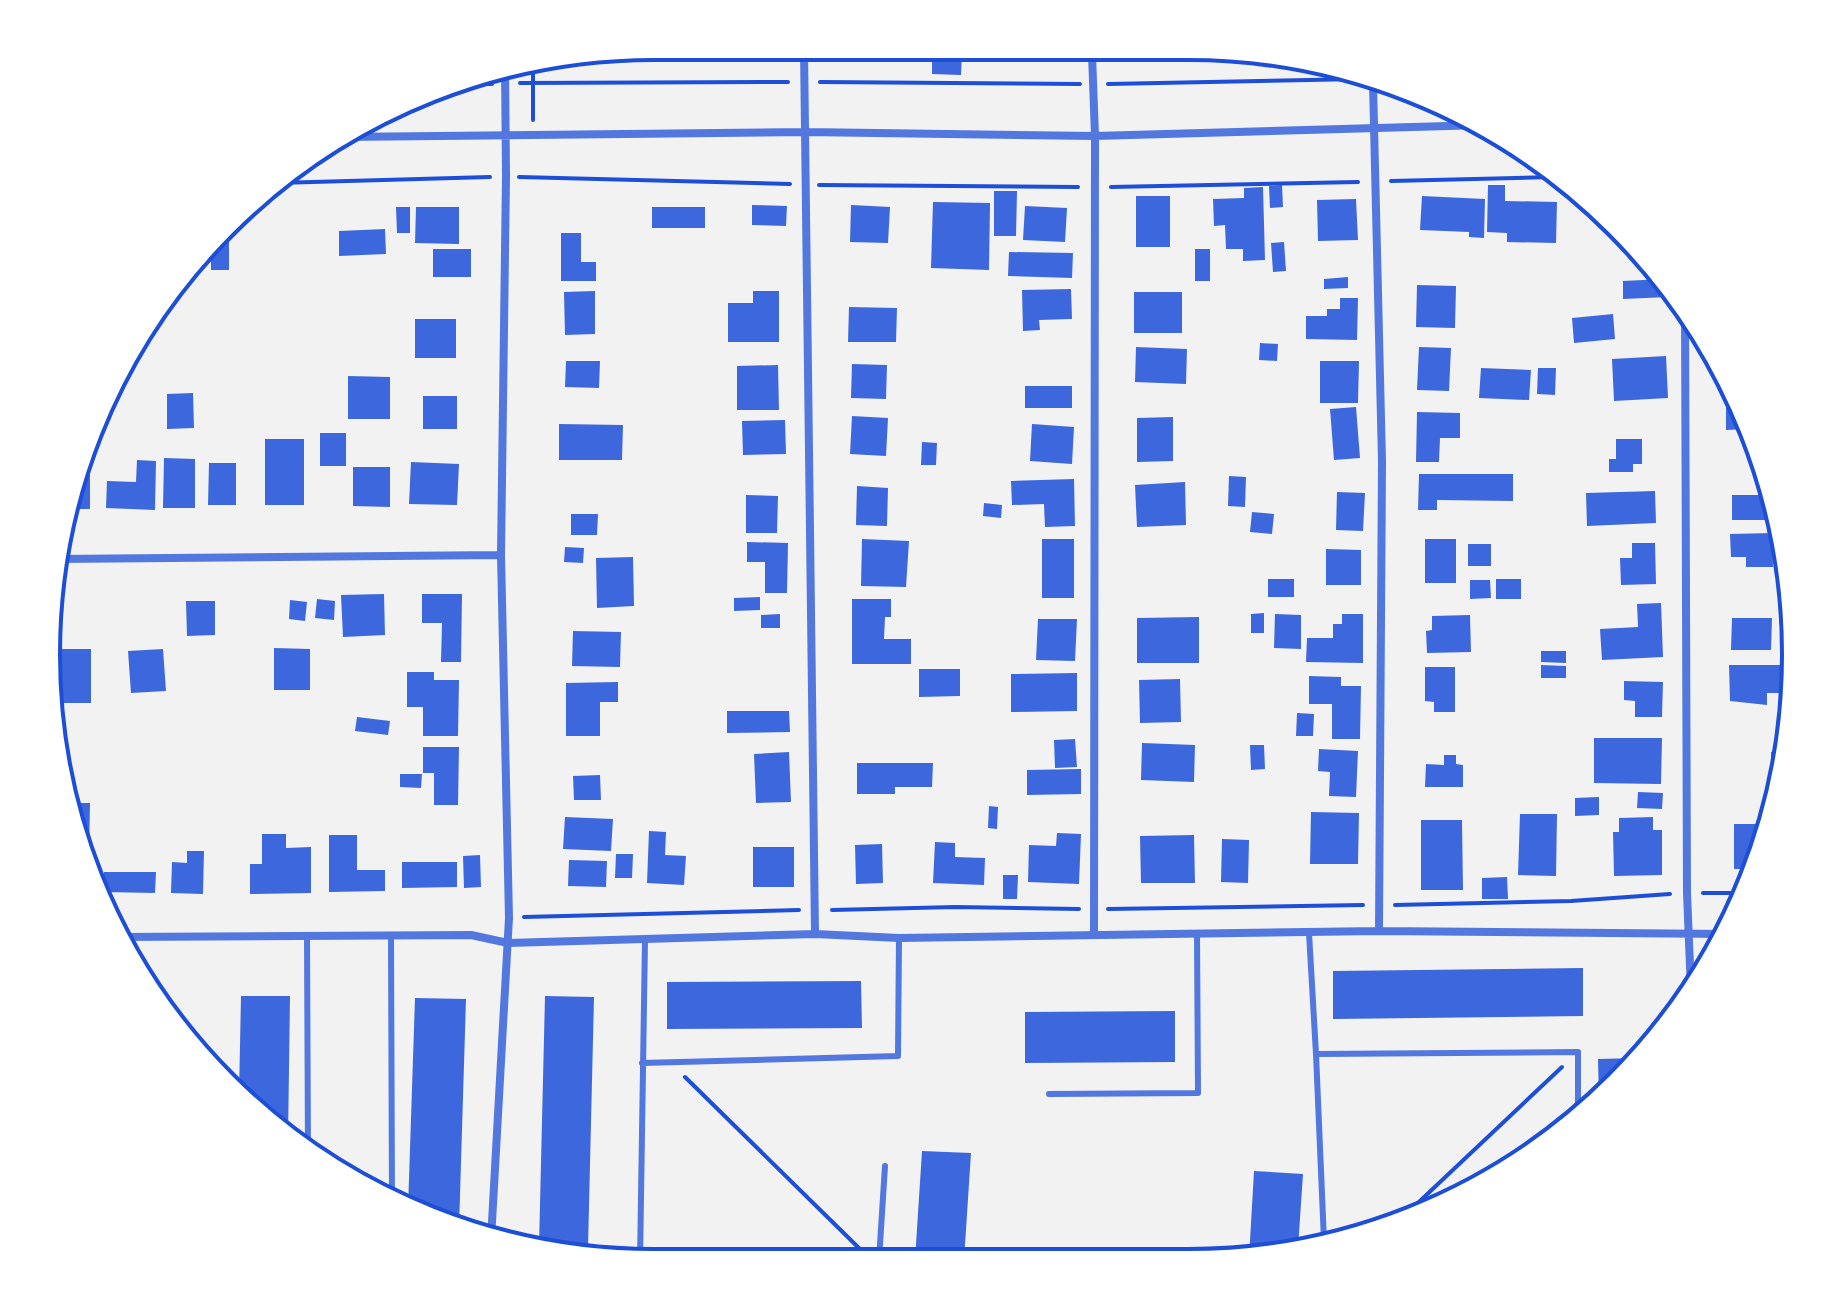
<svg xmlns="http://www.w3.org/2000/svg" width="1842" height="1309" viewBox="0 0 1842 1309" font-family="'IBM Plex Sans',sans-serif">
<style>
.building{fill:#3d67dc}
.lines{fill:none;stroke-linecap:round;stroke-linejoin:round}
.path{stroke:#1d4ed8;stroke-width:4}
.service{stroke:#5277de;stroke-width:6}
.minor{stroke:#5277de;stroke-width:8}
.rim{fill:none;stroke:#1d4ed8;stroke-width:4}
</style>
<rect width="100%" height="100%" fill="#f2f2f2"/>
<path class="building" d="M654 46 701 47V58L644 59V47Z
M717 47 787 48V58L717 56Z
M849 50H881L882 56 850 58Z
M932 51 962 52 961 75 932 74Z
M1030 53 1072 54V57L1030 59Z
M1282 185 1283 207 1270 208 1269 186Z
M1488 185H1505V201L1557 202 1556 243 1507 242V233L1487 232Z
M1263 187 1265 260 1243 261V249H1226L1225 225 1214 226 1213 199 1244 198V188Z
M994 191H1017L1016 236H994Z
M1136 196H1170V247H1136Z
M1422 196 1485 199 1484 238 1469 237V232L1420 230Z
M1356 199 1358 240 1318 241 1317 200Z
M933 202 990 203 989 270 931 268Z
M752 205 787 206 786 226 752 225Z
M851 205 890 207 888 243 850 242Z
M1025 206 1067 208 1065 242 1023 240Z
M396 207H410V233H397Z
M416 207H459V244L415 243Z
M652 207H705V228H652Z
M229 225V270H211V241Z
M385 229 386 254 339 256V231Z
M561 233H581V262H596V281H561Z
M1284 242 1286 271 1273 272 1271 243Z
M433 249H471V277H433Z
M1195 249H1210V281H1195Z
M1009 252 1073 253 1072 278 1008 276Z
M1348 277V288L1324 289V279Z
M1664 279 1668 285V297L1623 299V281Z
M1417 285 1456 286 1455 328 1416 327Z
M1071 289 1072 319 1039 320 1040 330 1023 331 1022 290Z
M595 291V334L565 335 564 292Z
M753 291H779V342H728V303H753Z
M1134 292H1182V333H1134Z
M1340 298H1358L1357 340 1306 339V316H1327V309H1340Z
M849 307 897 308 896 342H848Z
M1613 314 1615 339 1574 343 1572 318Z
M415 319H456V358H415Z
M1260 343 1278 344 1277 361 1259 360Z
M1136 347 1187 349 1186 384 1135 382Z
M1419 347 1451 348 1449 391 1417 390Z
M1666 356 1668 398 1614 401 1612 359Z
M566 361H600L599 388 565 387Z
M1320 361H1359L1358 403H1320Z
M852 364 887 365 886 399 851 398Z
M778 365 779 410H737V366Z
M1481 368 1531 370 1529 400 1479 398Z
M1538 368H1556L1555 395 1537 394Z
M348 376 390 377V419H348Z
M1025 386H1072V408H1025Z
M193 393 194 428 167 429V394Z
M423 396H457V429H423Z
M1739 404 1750 429 1726 430V405Z
M1356 407 1360 458 1334 460 1330 409Z
M1417 412 1460 413V438H1440L1439 462H1416Z
M852 416 888 418 886 456 850 454Z
M1173 417V461L1137 462V418Z
M785 420 786 454 743 455 742 421Z
M559 424 623 425 622 460H559Z
M1032 424 1074 427 1072 464 1030 461Z
M320 433H346V466H320Z
M265 439H304V505H265Z
M1616 439H1642V464H1633V472H1609V459H1616Z
M922 442 937 443 936 465H921Z
M90 448V509H71L87 456Z
M164 458 195 459V508H163Z
M137 460 156 461 155 510 106 508 107 481 136 482Z
M411 462 459 464 457 505 409 504Z
M209 463H236V505H208Z
M353 467H390V507L353 506Z
M1419 474H1513V501L1437 500V510H1418Z
M1229 476 1246 477 1245 507 1228 506Z
M1074 479 1075 526 1045 527 1044 504 1012 505 1011 481Z
M1185 482 1186 525 1137 527 1135 485Z
M857 486 888 488 887 526 856 525Z
M1655 491 1656 523 1587 526 1586 493Z
M1337 492 1365 493 1363 531 1336 530Z
M746 495 778 496 777 533H746Z
M1732 495H1769V520H1732Z
M984 503 1002 505 1001 518 983 516Z
M1252 512 1274 514 1272 534 1250 532Z
M571 514H598L597 535H571Z
M1772 533 1773 567H1746V557H1731L1730 534Z
M862 539 909 541 906 587 861 586Z
M1042 539H1074V598H1042Z
M1425 539H1456V583H1425Z
M747 542 788 543 787 593H765V562H747Z
M1632 543H1655L1656 584 1621 585 1620 558H1632Z
M1468 544H1491V566H1468Z
M565 547 584 548 583 563 564 562Z
M1326 549 1361 550V585H1326Z
M633 557 634 606 597 608 596 558Z
M1268 579H1294V597H1268Z
M1496 579H1521V599H1496Z
M1470 580H1490L1491 598 1470 599Z
M384 594 385 635 343 637 341 595Z
M422 594H462L461 662H441L442 623H422Z
M760 597V610L734 611V598Z
M317 599 335 601 334 620 315 618Z
M852 599H891V617H885L884 639H911V664H852Z
M290 600 307 602 305 621 289 619Z
M186 601H215V635L187 636Z
M1661 603 1663 657 1602 660 1600 629 1638 627 1637 604Z
M1264 613V633H1251V614Z
M780 614V628H761V615Z
M1275 614 1301 615V649L1274 648Z
M1342 614H1363V663L1306 662 1307 638H1333V624H1342Z
M1470 615 1471 652 1427 653 1426 631 1432 630V616Z
M1199 617V663H1137V618Z
M1732 618H1772L1771 650H1731Z
M1038 619H1077L1075 661 1036 660Z
M573 631 621 632 620 667 572 666Z
M274 648 310 649V690H274Z
M52 649H91V703H51Z
M163 649 166 691 131 693 128 651Z
M1541 651H1566V663L1541 662Z
M1541 665 1566 666V678H1541Z
M1729 665H1783V693H1767V705L1730 701Z
M1425 667H1455V712H1434V702L1425 701Z
M919 669H960V696L919 697Z
M407 672H434V680H459L458 736H423V707H407Z
M1077 673V711L1011 712V674Z
M1309 676 1341 677V686H1361L1360 739H1332V704H1309Z
M1180 679 1181 722 1140 723 1139 680Z
M1624 681 1663 682 1662 717H1635V701L1624 700Z
M618 682V702H600V736H566V683Z
M727 711H789L790 732 727 733Z
M1297 713 1314 714 1313 736H1296Z
M357 717 390 721 388 735 355 731Z
M1594 738H1662L1661 784 1594 783Z
M1075 739 1077 767 1055 768 1054 740Z
M1142 743 1195 745 1194 782 1141 780Z
M1250 745H1264L1265 769 1251 770Z
M423 747H459L458 805H434V773H423Z
M1319 749 1358 751 1356 797 1329 796 1330 772 1318 771Z
M789 752 791 802 756 803 754 754Z
M1771 752H1785L1780 784H1771Z
M1444 755H1456V764L1463 765V787H1425L1426 764 1444 765Z
M857 763H933L932 787H895V794H857Z
M1081 769V794L1027 795V770Z
M400 774H422L421 788 400 787Z
M600 775 601 800H574L573 776Z
M1638 792 1663 793 1662 809 1637 808Z
M1599 797V815L1575 816V798Z
M72 803H90L89 857Z
M989 806 998 807 997 829 988 828Z
M1311 812 1359 813 1358 864H1310Z
M1520 814H1557L1556 876 1518 875Z
M565 817 613 819 611 851 563 849Z
M1653 817V830H1662V875L1614 876 1613 832H1619V818Z
M1421 820H1462L1463 890H1421Z
M1734 824H1771L1754 869H1734Z
M649 831 666 832 665 855 686 856 684 885 647 883Z
M1057 833 1081 834 1079 884 1028 882 1029 845 1056 846Z
M262 834H286V848L311 847V893L250 894V864H262Z
M329 835H357V870H385V891L329 892Z
M1194 835 1195 883H1141L1140 836Z
M1222 839 1249 840 1248 883 1221 882Z
M935 842 955 843V857L985 858 984 885 933 883Z
M882 844 883 883 856 884 855 845Z
M753 847H794V887H753Z
M187 851H204L203 894 171 893 172 862 187 863Z
M616 854H633L632 878H615Z
M480 855 481 887 464 888 463 856Z
M569 860 607 861 606 887 568 886Z
M402 862H457V887L402 888Z
M104 872H156L155 893 103 892Z
M1003 875H1018L1017 899H1003Z
M1507 877 1508 899H1482V878Z
M1583 968V1016L1333 1019V971Z
M861 981 862 1028 667 1029V982Z
M241 996H290L288 1140 239 1095Z
M545 996 594 997 588 1248 539 1247Z
M415 998 466 999 459 1228 408 1209Z
M1175 1011V1062L1025 1063V1012Z
M1639 1058 1599 1101 1598 1059Z
M922 1151 971 1153 964 1260H915Z
M1254 1171 1303 1174 1298 1248 1267 1258H1249Z"/>
<g class="lines">
<path class="path" d="M533 62V120
M820 82 1080 84
M520 83 788 82
M458 84H492
M1108 84 1360 79
M519 177 790 184
M1391 181 1552 177
M277 183 490 177
M819 185 1078 187
M1111 187 1358 182
M1703 893H1745
M1395 905 1571 901 1670 894
M1108 909 1363 905
M832 910 955 907 1079 909
M524 917 799 910
M685 1077 864 1253
M1403 1217 1562 1067"/>
<path class="service" d="M1309 933 1316 1054 1578 1052V1119
M391 935 392 1203
M307 936 308 1152
M1316 1054 1324 1241
M642 1063 898 1056 899 938
M1049 1094 1198 1093 1197 933
M879 1260 885 1166
M640 1262 645 940"/>
<path class="minor" d="M804 49 815 934
M1092 54 1095 136 1094 934
M1373 83 1382 461 1379 931
M342 137 805 132 1095 136 1484 125
M1685 309 1687 893 1691 991
M56 559 501 555
M118 937 471 935 508 943 815 934 899 938 1379 931 1727 934
M491 1240 509 918 501 555 506 176 505 66"/>
</g>
<path d="M0 0H1842V1309H0ZM654 60H1188A594 594 0 0 1 1782 654V655A594 594 0 0 1 1188 1249H654A594 594 0 0 1 60 655V654A594 594 0 0 1 654 60Z" fill="#fff" fill-rule="evenodd"/>
<path class="rim" d="M654 60H1188A594 594 0 0 1 1782 654V655A594 594 0 0 1 1188 1249H654A594 594 0 0 1 60 655V654A594 594 0 0 1 654 60Z"/>
</svg>
